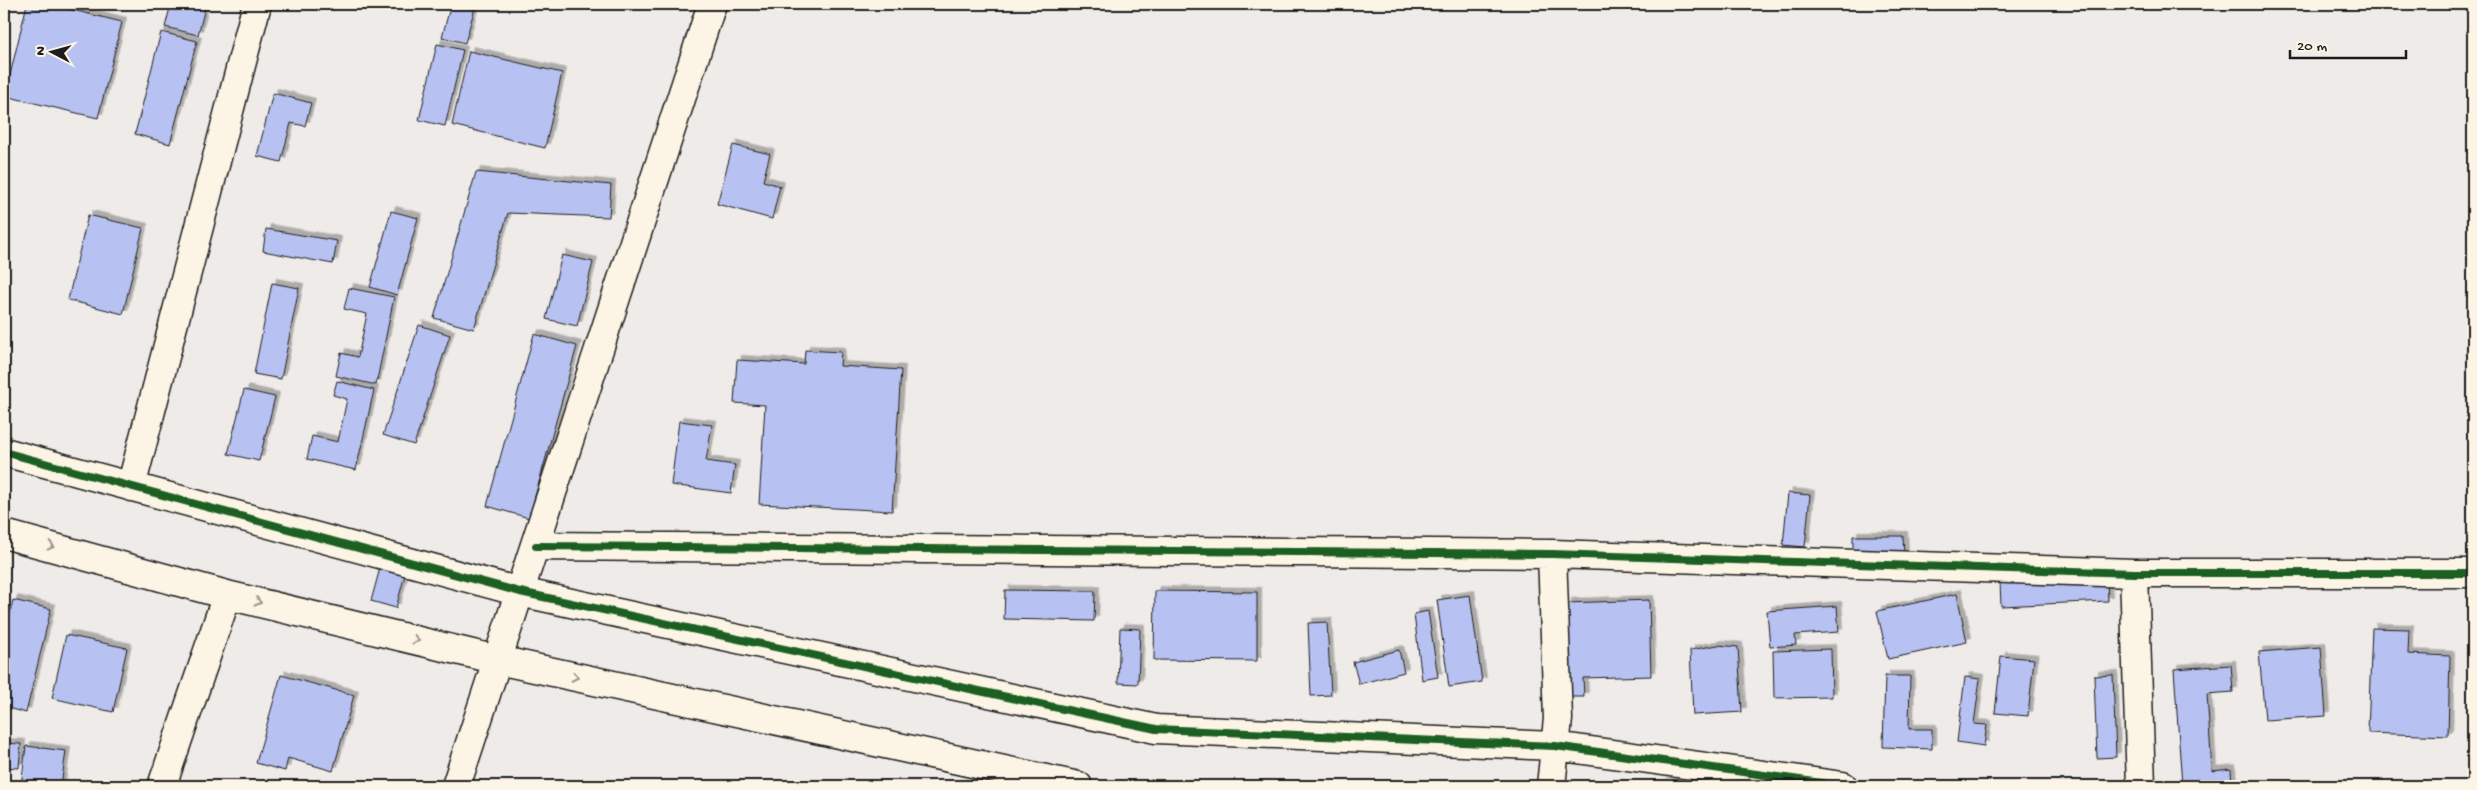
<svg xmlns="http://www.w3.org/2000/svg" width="2477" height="790" viewBox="0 0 2477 790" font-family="'Gochi Hand',sans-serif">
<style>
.building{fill:#b7c2f3;stroke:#1c1c1c;filter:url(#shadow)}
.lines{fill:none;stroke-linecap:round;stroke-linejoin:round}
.minor-casing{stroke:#1c1c1c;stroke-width:31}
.minor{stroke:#fcf5e5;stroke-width:28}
.cycleway-casing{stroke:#fcf5e5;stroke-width:11}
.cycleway{stroke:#1b5e20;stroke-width:8}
.oneway{stroke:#97938b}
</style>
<defs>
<filter id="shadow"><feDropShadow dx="4.5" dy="-4.5" stdDeviation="0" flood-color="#0004"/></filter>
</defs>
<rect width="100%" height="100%" fill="#eeebe8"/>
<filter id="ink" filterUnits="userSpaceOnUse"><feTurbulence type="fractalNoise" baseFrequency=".02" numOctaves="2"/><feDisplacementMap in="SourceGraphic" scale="10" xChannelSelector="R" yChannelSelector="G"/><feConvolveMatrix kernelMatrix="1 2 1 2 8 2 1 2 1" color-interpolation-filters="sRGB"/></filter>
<g filter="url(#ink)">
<path class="building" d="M27 4H48L122 22 98 118 5 96Z
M171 4H206L198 35 165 27Z
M451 4H476L465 43 442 37Z
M161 32 197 41 170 144 135 134Z
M437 44 463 50 445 126 419 120Z
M469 51 562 73 545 148 452 125Z
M273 93 311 103 305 126 291 123 281 162 257 156Z
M733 145 770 154 763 181 780 186 772 219 717 204Z
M476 172 611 185 609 217 508 213 474 329 434 318Z
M391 211 418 218 397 295 370 287Z
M88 215 143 228 123 314 68 300Z
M266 229 337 241 333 264 263 251Z
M562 255 593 262 577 326 546 319Z
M272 283 299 288 281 379 254 374Z
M349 288 394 297 376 385 336 376 341 353 358 357 367 314 344 309Z
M419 325 450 335 414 445 383 435Z
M534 334 577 346 529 518 487 506Z
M805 350 841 352 840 366 901 370 892 511 759 504 765 405 734 403 737 360 804 364Z
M337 381 374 390 356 470 307 459 312 436 338 442 347 399 333 395Z
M244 390 275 397 259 461 228 454Z
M679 421 712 425 706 461 735 465 731 493 671 485Z
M1788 493 1810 495 1805 547 1783 545Z
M1853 536H1903L1904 557H1853Z
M382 561 407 567 396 608 371 601Z
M2107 578 2108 601 2001 606 2000 582Z
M1005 590 1095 591 1094 621 1004 619Z
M1155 591 1257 592V661L1154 660Z
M1957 594 1967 642 1888 659 1877 611Z
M1470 595 1482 682 1449 687 1437 600Z
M13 600 51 609 26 713 4 707V640Z
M1649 600 1651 676 1583 678 1584 697H1570L1567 603Z
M1837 606 1839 632 1795 635 1796 645 1770 647 1767 611Z
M1428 611 1438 677 1422 680 1414 614Z
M1327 622 1331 695 1311 696 1308 623Z
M1120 628 1140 629 1138 684 1118 683Z
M2372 628 2409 629 2408 654 2450 656 2448 736 2368 733Z
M66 635 127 648 113 712 52 698Z
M1718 645 1738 647 1742 712 1693 715 1690 650Z
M2321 647 2326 716 2265 720 2259 652Z
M1831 649 1832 697 1774 698 1773 651Z
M1399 650 1404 672 1359 684 1353 662Z
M2001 656 2034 659 2028 716 1995 713Z
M2231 665 2233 692 2207 694 2212 771 2231 769 2232 786H2182L2174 669Z
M281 675 354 695 333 771 288 758 285 771 256 763Z
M2113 675 2116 757 2097 758 2094 676Z
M1885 676H1910L1909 729H1932V749L1883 747Z
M1965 677 1980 679 1974 724 1987 725 1984 746 1957 742Z
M4 743 21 744 19 768 4 767Z
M26 746 66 751 61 786H21Z"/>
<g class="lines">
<defs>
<path id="minor" d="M4 452 520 592 1156 729 1555 746 1843 786
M131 487 257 4
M4 534 227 595 498 660 1078 786
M536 546 1552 554 2134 573H2473
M2134 573 2141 786
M162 786 227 595
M456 786 712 4
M1551 786 1558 719 1552 554"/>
</defs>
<use href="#minor" class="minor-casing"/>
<use href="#minor" class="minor"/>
<defs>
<path id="cycleway" d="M4 452 520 592 1156 729 1555 746 1843 786
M536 546 1552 554 2134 573H2473"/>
</defs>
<use href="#cycleway" class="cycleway-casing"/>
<use href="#cycleway" class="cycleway"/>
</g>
<defs><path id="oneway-chevron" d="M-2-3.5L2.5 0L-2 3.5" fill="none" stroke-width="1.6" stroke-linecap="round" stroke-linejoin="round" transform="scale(1.25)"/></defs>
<g class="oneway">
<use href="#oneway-chevron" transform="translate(51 546) rotate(15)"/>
<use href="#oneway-chevron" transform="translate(258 602) rotate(14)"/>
<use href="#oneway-chevron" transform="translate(416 640) rotate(14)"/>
<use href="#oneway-chevron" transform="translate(575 677) rotate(12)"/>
</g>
</g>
<rect width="2477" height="790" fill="none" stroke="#fcf5e5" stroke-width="20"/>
<rect x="10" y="10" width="2457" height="770" fill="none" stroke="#1c1c1c" stroke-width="2" filter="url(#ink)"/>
<g transform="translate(52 52) rotate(276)" stroke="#fcf5e5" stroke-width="4" paint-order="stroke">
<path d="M0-4L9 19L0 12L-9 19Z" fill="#1c1c1c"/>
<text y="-8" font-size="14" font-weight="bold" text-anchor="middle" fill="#1c1c1c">N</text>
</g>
<path d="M2290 50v8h116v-8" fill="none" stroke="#1c1c1c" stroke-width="2.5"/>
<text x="2297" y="50" font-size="15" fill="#1c1c1c" stroke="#fcf5e5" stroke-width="4" paint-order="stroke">20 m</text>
</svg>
